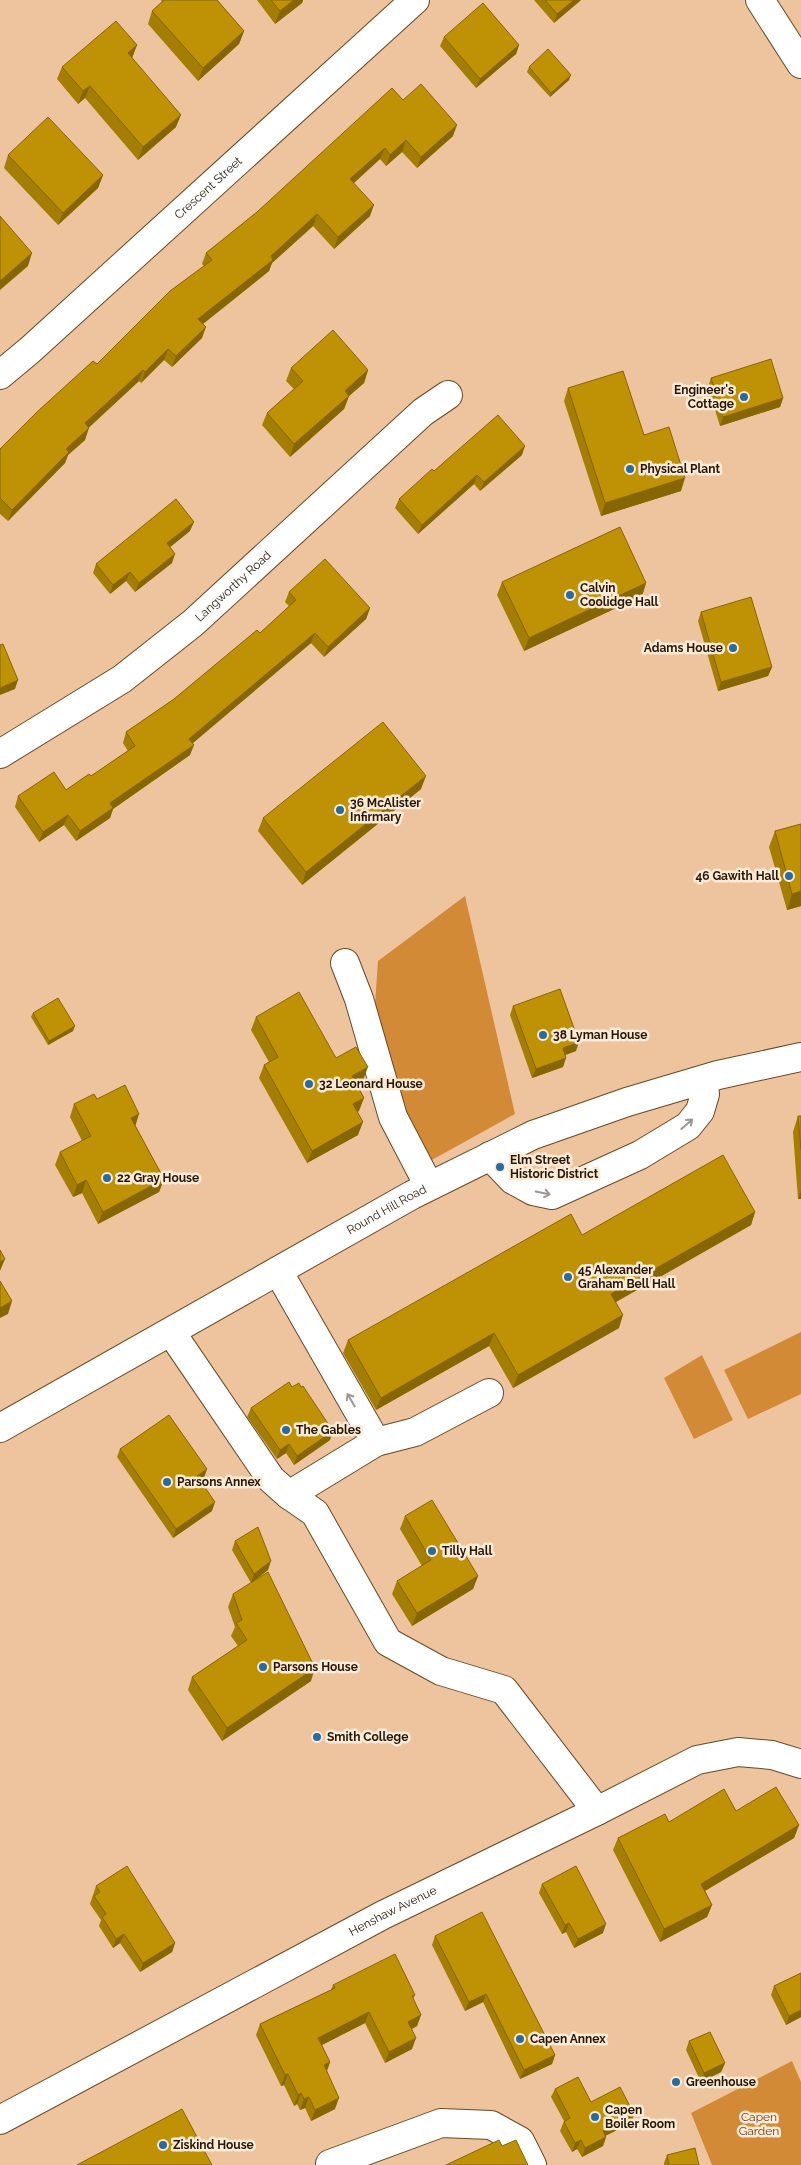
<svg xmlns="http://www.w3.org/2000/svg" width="801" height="2165" viewBox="0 0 801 2165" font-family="Raleway,sans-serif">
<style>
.green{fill:#d38a37}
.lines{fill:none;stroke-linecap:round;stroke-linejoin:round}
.minor-casing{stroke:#6a4823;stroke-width:30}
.minor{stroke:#fff;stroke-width:28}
.wall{fill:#a47d03}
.shaded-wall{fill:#866603}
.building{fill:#bf9104;stroke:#866603}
.oneway{stroke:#9d9790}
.poi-dot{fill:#276ba0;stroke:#feead6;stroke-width:2}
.labels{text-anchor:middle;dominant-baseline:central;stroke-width:5;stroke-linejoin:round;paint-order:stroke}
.street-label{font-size:12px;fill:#261808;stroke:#feead6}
.poi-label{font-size:12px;font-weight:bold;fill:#261808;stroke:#feead6;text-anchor:start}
.park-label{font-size:12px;fill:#5e3e1b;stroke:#feead6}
</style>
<rect width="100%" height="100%" fill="#edc49d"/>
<path class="green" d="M465 896 515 1114 421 1166 375 1004 378 961Z
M801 1332V1394L748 1419 724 1370Z
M702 1355 733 1420 694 1439 664 1378Z
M792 2061 801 2082V2165H712L691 2113Z"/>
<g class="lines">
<defs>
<g id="minor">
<path d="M760 0 801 64"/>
<path id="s1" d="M0 375 30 350 415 0"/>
<path id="s2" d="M0 754 122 679 193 623 423 412 448 395"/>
<path d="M345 963 359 999 393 1117 429 1186"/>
<path d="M490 1156 513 1180 533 1191 552 1195 640 1155 688 1126 700 1111 705 1094 703 1080"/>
<path d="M278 1271 376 1442"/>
<path d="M171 1332 271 1479 289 1495 315 1513 388 1642 441 1671 504 1690 597 1811"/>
<path id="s3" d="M0 1428 412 1195 533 1135 627 1102 718 1075 801 1057"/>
<path d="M289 1495 376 1442 415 1432 489 1393"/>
<path id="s4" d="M0 2120 383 1915 597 1811 697 1760 738 1752 772 1755 801 1764"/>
<path d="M330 2164 441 2123 491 2125 520 2141 532 2165"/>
</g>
</defs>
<use href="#minor" class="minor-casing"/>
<use href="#minor" class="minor"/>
</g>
<path class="wall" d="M161 0H217L244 31 239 44 198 81 148 24 152 11 162 2Z
M257 0H303L302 3 275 24Z
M534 0H581L554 23Z
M444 37 519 45 516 54 476 88 440 46Z
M137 45 132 58 176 127 138 160 85 98 78 104 57 79 62 67Z
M529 67 569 80 550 97 527 72Z
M403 100 453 136 417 168 402 152 386 166 380 159 354 183 370 216 334 249 313 226 272 263 269 271 203 324 202 338 172 367 164 360 141 383 139 381 88 428 85 440 68 455 65 463 8 521 0 514V449L97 364 204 266 202 264 206 253Z
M8 155 103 175 98 188 58 225 4 168Z
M291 368 368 370 364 383 349 396 344 409 290 457 262 425 267 413 294 389 286 381Z
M711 378 783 398 780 407 720 426 708 387Z
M568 388 644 435 681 491 601 516 564 401Z
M522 455 480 491 474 484 418 534 395 508 399 499 434 471Z
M190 531 170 547 172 563 135 592 126 581 110 594 93 573 96 564Z
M502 582 646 583 642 596 524 651 497 595Z
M289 592 370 608 366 619 324 657 311 643 192 743 190 755 113 809 110 818 76 841 64 825 39 842 15 807 18 796 66 790 91 776 128 751 123 743 126 732 174 699 260 633 289 606 285 602Z
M701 612 772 667 768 676 718 691 698 621Z
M421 789 302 885 258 831 263 818Z
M801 824V906L787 910 769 847 775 831Z
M513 1006 576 1051 565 1055 563 1067 532 1078 510 1015Z
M33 1013 73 1031 48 1045 31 1017Z
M256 1017 336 1058 363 1080 356 1084 359 1111 357 1112 358 1135 307 1163 259 1078 264 1065 269 1062 251 1030Z
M97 1099 135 1125 164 1179 159 1192 98 1224 82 1193 73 1197 55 1165 60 1152 82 1141 70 1117 74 1104Z
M798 1116H801V1199H798L793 1132Z
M755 1212 751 1225 616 1302 619 1328 513 1388 489 1346 376 1410 343 1353 348 1340 582 1235Z
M251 1408 330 1440 294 1465 286 1453 277 1459 247 1417Z
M120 1449 204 1478 200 1481 212 1511 173 1538 117 1457Z
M405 1516 478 1576 473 1589 412 1626 392 1594 397 1581 422 1566 400 1529Z
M235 1541 268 1570 251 1583 232 1550Z
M233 1594 311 1681 222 1741 188 1690 192 1677 238 1646 231 1636 235 1627 228 1607Z
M736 1811 799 1825 794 1838 705 1891 712 1905 707 1917 660 1942 613 1850 618 1838 669 1822Z
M542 1884 603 1933 574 1948 566 1932 562 1934 539 1893Z
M96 1886 175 1943 172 1952 140 1972 120 1943 113 1948 99 1926 101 1920 90 1904Z
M435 1936 555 2055 552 2064 520 2079 483 2002 465 2011 432 1945Z
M801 1973V2017L786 2025 771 1995 774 1986Z
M333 1985 415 1995 413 1999 421 2015 417 2026 412 2029V2049L385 2063 365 2023 322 2045 330 2062 327 2071 335 2109 311 2121 305 2108 300 2110 297 2104 294 2106 284 2085 281 2086 256 2035 260 2024 331 1990Z
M689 2041 725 2063 721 2072 701 2082 686 2050Z
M555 2089 591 2102 631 2123 605 2136 606 2137 603 2146 582 2157 577 2149 572 2152 560 2131 564 2121 551 2097Z
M667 2155 699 2165H664V2163Z"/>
<path class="shaded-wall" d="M294 0H303L302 3 275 24 280 11Z
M574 0H581L554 23 557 14Z
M244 31 239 44 198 81 203 68Z
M137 45 132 58 128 53Z
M519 45 516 54 476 88 480 79Z
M571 75 569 80 550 97 551 93Z
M90 86 85 98 78 104 83 91Z
M181 115 176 127 138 160 143 147Z
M457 125 453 136 417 168 421 157Z
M406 140 402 152 386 166 390 155Z
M385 148 380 159 346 190 350 179Z
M103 175 98 188 58 225 63 213Z
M374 205 370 216 334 249 338 237Z
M317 214 313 226 272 263 269 271 194 331 198 319 271 256Z
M32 253 28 266 0 290V281Z
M206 327 202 338 172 367 176 356Z
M168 349 164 360 141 383 145 372Z
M143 370 139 381 81 435 85 423Z
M368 370 364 383 349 396 344 409 290 457 294 444 345 391Z
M783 398 780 407 720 426 723 417Z
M89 428 85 440 68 455 65 463 8 521 12 510 66 449Z
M525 446 522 455 480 491 484 482Z
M477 475 474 484 418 534 422 525Z
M685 478 681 491 601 516 605 503Z
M194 522 190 531 164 552 167 543Z
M175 554 172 563 135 592 139 583Z
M130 572 126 581 110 594 113 585Z
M646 583 642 596 524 651 529 638Z
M370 608 366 619 324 657 328 647Z
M315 633 311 643 186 749 189 739Z
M772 667 768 676 718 691 721 682Z
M18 680 15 689 0 695V688Z
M194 745 190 755 113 809 110 818 76 841 80 831 110 803Z
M426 776 421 789 302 885 306 872Z
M68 815 64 825 39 842 43 832Z
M801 891V906L787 910 792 894Z
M75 1026 73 1031 48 1045 49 1041Z
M579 1042 576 1051 560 1057 563 1048Z
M566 1058 563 1067 532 1078 536 1069Z
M368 1067 363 1080 347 1089 352 1076Z
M364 1098 359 1111 348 1117 353 1104Z
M139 1114 135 1127 131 1118Z
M363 1122 358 1135 307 1163 312 1151Z
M164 1179 159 1192 98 1224 103 1212Z
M86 1180 82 1193 73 1197 77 1185Z
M801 1190V1199H798Z
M755 1212 751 1225 607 1307 611 1294Z
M5 1259 0 1271V1272V1262Z
M12 1301 8 1314 0 1318V1308Z
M623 1315 619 1328 513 1388 518 1375Z
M494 1333 489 1346 376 1410 381 1398Z
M333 1431 330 1440 294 1465 297 1456Z
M289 1444 286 1453 277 1459 280 1450Z
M207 1469 204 1478 194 1485 197 1476Z
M215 1502 212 1511 173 1538 176 1529Z
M271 1561 268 1570 251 1583 254 1574Z
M478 1576 473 1589 412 1626 417 1613Z
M315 1668 311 1681 222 1741 227 1728Z
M799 1825 794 1838 696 1896 701 1884Z
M712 1905 707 1917 660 1942 664 1929Z
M569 1923 566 1932 562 1934 565 1925Z
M606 1924 603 1933 574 1948 578 1939Z
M124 1934 120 1943 113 1948 116 1939Z
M175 1943 172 1952 140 1972 143 1963Z
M486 1994 483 2002 465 2011 469 2002Z
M801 2010V2017L786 2025 789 2016Z
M369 2012 365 2023 314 2049 318 2038Z
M421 2015 417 2026 404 2033 408 2022Z
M416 2038 412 2049 385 2063 389 2052Z
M555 2055 552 2064 520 2079 524 2070Z
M330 2062 326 2073 324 2065Z
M725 2063 721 2072 701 2082 704 2073Z
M288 2074 284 2085 281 2086 285 2075Z
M301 2093 297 2104 294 2106 298 2095Z
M309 2097 305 2108 300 2110 304 2099Z
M339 2098 335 2109 311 2121 315 2110Z
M634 2114 631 2123 599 2139 603 2131Z
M606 2137 603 2146 582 2157 585 2148Z
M581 2140 577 2149 572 2152 575 2143Z"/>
<path class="building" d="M164 0H217L244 31 203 68 152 11Z
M271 0H294L280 11Z
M545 0H574L557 14Z
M483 3 519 45 480 79 444 37Z
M116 21 137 45 128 53 181 115 143 147 90 86 83 91 62 67Z
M548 49 571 75 551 93 529 67Z
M421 84 457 125 421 157 406 140 390 155 385 148 350 179 374 205 338 237 317 214 271 256 273 260 198 319 206 327 176 356 168 349 145 372 143 370 85 423 89 428 66 449 69 452 12 510 0 498V449L38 411 93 361 97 364 170 291 212 260 206 253 257 212 392 88 403 100Z
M48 117 103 175 63 213 8 155Z
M0 216 32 253 0 281Z
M333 330 368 370 345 391 349 396 294 444 267 413 303 381 291 368Z
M771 359 783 398 723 417 711 378Z
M623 371 644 435 669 427 685 478 605 503 568 388Z
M498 415 525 446 484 482 477 475 422 525 399 499 432 469 434 471Z
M176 499 194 522 167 543 175 554 139 583 130 572 113 585 96 564Z
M620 527 646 583 529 638 502 582Z
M325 559 370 608 328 647 315 633 189 739 194 745 110 803 113 808 80 831 68 815 43 832 18 796 54 772 66 790 89 774 91 776 135 746 126 732 174 699 257 630 260 633 296 600 289 592Z
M751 597 772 667 721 682 701 612Z
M3 644 18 680 0 688V645Z
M383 722 426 776 306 872 263 818Z
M801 824V891L792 894 775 831Z
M560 989 579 1042 563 1048 566 1058 536 1069 513 1006Z
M299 992 336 1058 356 1047 368 1067 352 1076 364 1098 353 1104 363 1122 312 1151 264 1065 278 1057 256 1017Z
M58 998 75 1026 49 1041 33 1013Z
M125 1085 139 1114 131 1118 164 1179 103 1212 86 1180 77 1185 60 1152 91 1136 74 1104 94 1094 97 1099Z
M798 1116H801V1150Z
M723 1155 755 1212 611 1294 623 1315 518 1375 494 1333 381 1398 348 1340 571 1214 582 1235Z
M0 1250 5 1259 0 1262Z
M0 1281 12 1301 0 1308Z
M289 1382 292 1387 299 1383 301 1387 303 1386 333 1431 297 1456 289 1444 280 1450 251 1408Z
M169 1415 207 1469 197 1476 215 1502 176 1529 120 1449Z
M432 1500 478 1576 417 1613 397 1581 431 1560 405 1516Z
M258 1527 271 1561 254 1574 235 1541Z
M268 1572 315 1668 227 1728 192 1677 247 1640 236 1623 242 1620 233 1594Z
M776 1787 799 1825 701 1884 712 1905 664 1929 618 1838 665 1814 669 1822 724 1789 736 1811Z
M127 1866 175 1943 143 1963 124 1934 116 1939 102 1917 106 1914 94 1896 100 1892 96 1886Z
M576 1866 606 1924 578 1939 569 1923 565 1925 542 1884Z
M482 1912 555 2055 524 2070 486 1994 469 2002 435 1936Z
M395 1954 415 1995 412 1996 421 2015 408 2022 416 2038 389 2052 369 2012 318 2038 330 2062 324 2065 339 2098 315 2110 309 2097 304 2099 301 2093 298 2095 288 2074 285 2075 260 2024 335 1988 333 1985Z
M801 1973V2010L789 2016 774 1986Z
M710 2032 725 2063 704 2073 689 2041Z
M578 2077 591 2102 620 2087 634 2114 603 2131 606 2137 585 2148 581 2140 575 2143 564 2122 570 2118 555 2089Z
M182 2109 212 2165H77Z
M499 2140 502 2146 516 2140 528 2165H446Z
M695 2148 699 2165H669L667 2155Z"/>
<defs><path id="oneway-shaft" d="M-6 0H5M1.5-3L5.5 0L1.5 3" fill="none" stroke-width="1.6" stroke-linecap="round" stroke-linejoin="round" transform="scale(1.25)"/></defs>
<g class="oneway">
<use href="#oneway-shaft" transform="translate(687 1124) rotate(-41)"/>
<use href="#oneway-shaft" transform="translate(543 1193) rotate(12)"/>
<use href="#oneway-shaft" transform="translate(351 1400) rotate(-120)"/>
</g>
<g class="poi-dot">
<circle cx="744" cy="397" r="5"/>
<circle cx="630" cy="469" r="5"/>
<circle cx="570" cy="595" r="5"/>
<circle cx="733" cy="648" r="5"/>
<circle cx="340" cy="810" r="5"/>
<circle cx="789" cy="876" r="5"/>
<circle cx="543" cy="1035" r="5"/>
<circle cx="309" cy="1084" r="5"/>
<circle cx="500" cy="1167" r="5"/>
<circle cx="107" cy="1178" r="5"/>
<circle cx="568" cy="1277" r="5"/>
<circle cx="286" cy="1430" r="5"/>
<circle cx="167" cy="1482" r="5"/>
<circle cx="432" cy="1551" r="5"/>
<circle cx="263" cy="1667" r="5"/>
<circle cx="317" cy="1737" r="5"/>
<circle cx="520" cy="2039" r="5"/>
<circle cx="676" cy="2082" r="5"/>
<circle cx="595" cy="2117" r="5"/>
<circle cx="163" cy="2145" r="5"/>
</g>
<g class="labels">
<g class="street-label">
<text stroke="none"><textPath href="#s1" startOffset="280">Crescent Street</textPath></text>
<text stroke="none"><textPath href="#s2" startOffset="288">Langworthy Road</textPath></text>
<text stroke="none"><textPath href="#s3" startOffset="444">Round Hill Road</textPath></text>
<text stroke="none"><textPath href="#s4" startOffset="445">Henshaw Avenue</textPath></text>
</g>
<g class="poi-label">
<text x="734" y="390" text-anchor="end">Engineer's<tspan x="734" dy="14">Cottage</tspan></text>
<text x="640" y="469">Physical Plant</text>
<text x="580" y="588">Calvin<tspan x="580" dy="14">Coolidge Hall</tspan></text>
<text x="723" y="648" text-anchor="end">Adams House</text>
<text x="350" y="803">36 McAlister<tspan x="350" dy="14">Infirmary</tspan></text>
<text x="779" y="876" text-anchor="end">46 Gawith Hall</text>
<text x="553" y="1035">38 Lyman House</text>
<text x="319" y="1084">32 Leonard House</text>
<text x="510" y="1160">Elm Street<tspan x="510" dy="14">Historic District</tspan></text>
<text x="117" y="1178">22 Gray House</text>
<text x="578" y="1270">45 Alexander<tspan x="578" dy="14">Graham Bell Hall</tspan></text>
<text x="296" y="1430">The Gables</text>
<text x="177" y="1482">Parsons Annex</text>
<text x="442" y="1551">Tilly Hall</text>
<text x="273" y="1667">Parsons House</text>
<text x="327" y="1737">Smith College</text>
<text x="530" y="2039">Capen Annex</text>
<text x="686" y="2082">Greenhouse</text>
<text x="605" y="2110">Capen<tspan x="605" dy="14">Boiler Room</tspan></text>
<text x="173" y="2145">Ziskind House</text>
</g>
<g class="park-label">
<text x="759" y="2117">Capen<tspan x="759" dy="14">Garden</tspan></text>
</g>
</g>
</svg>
